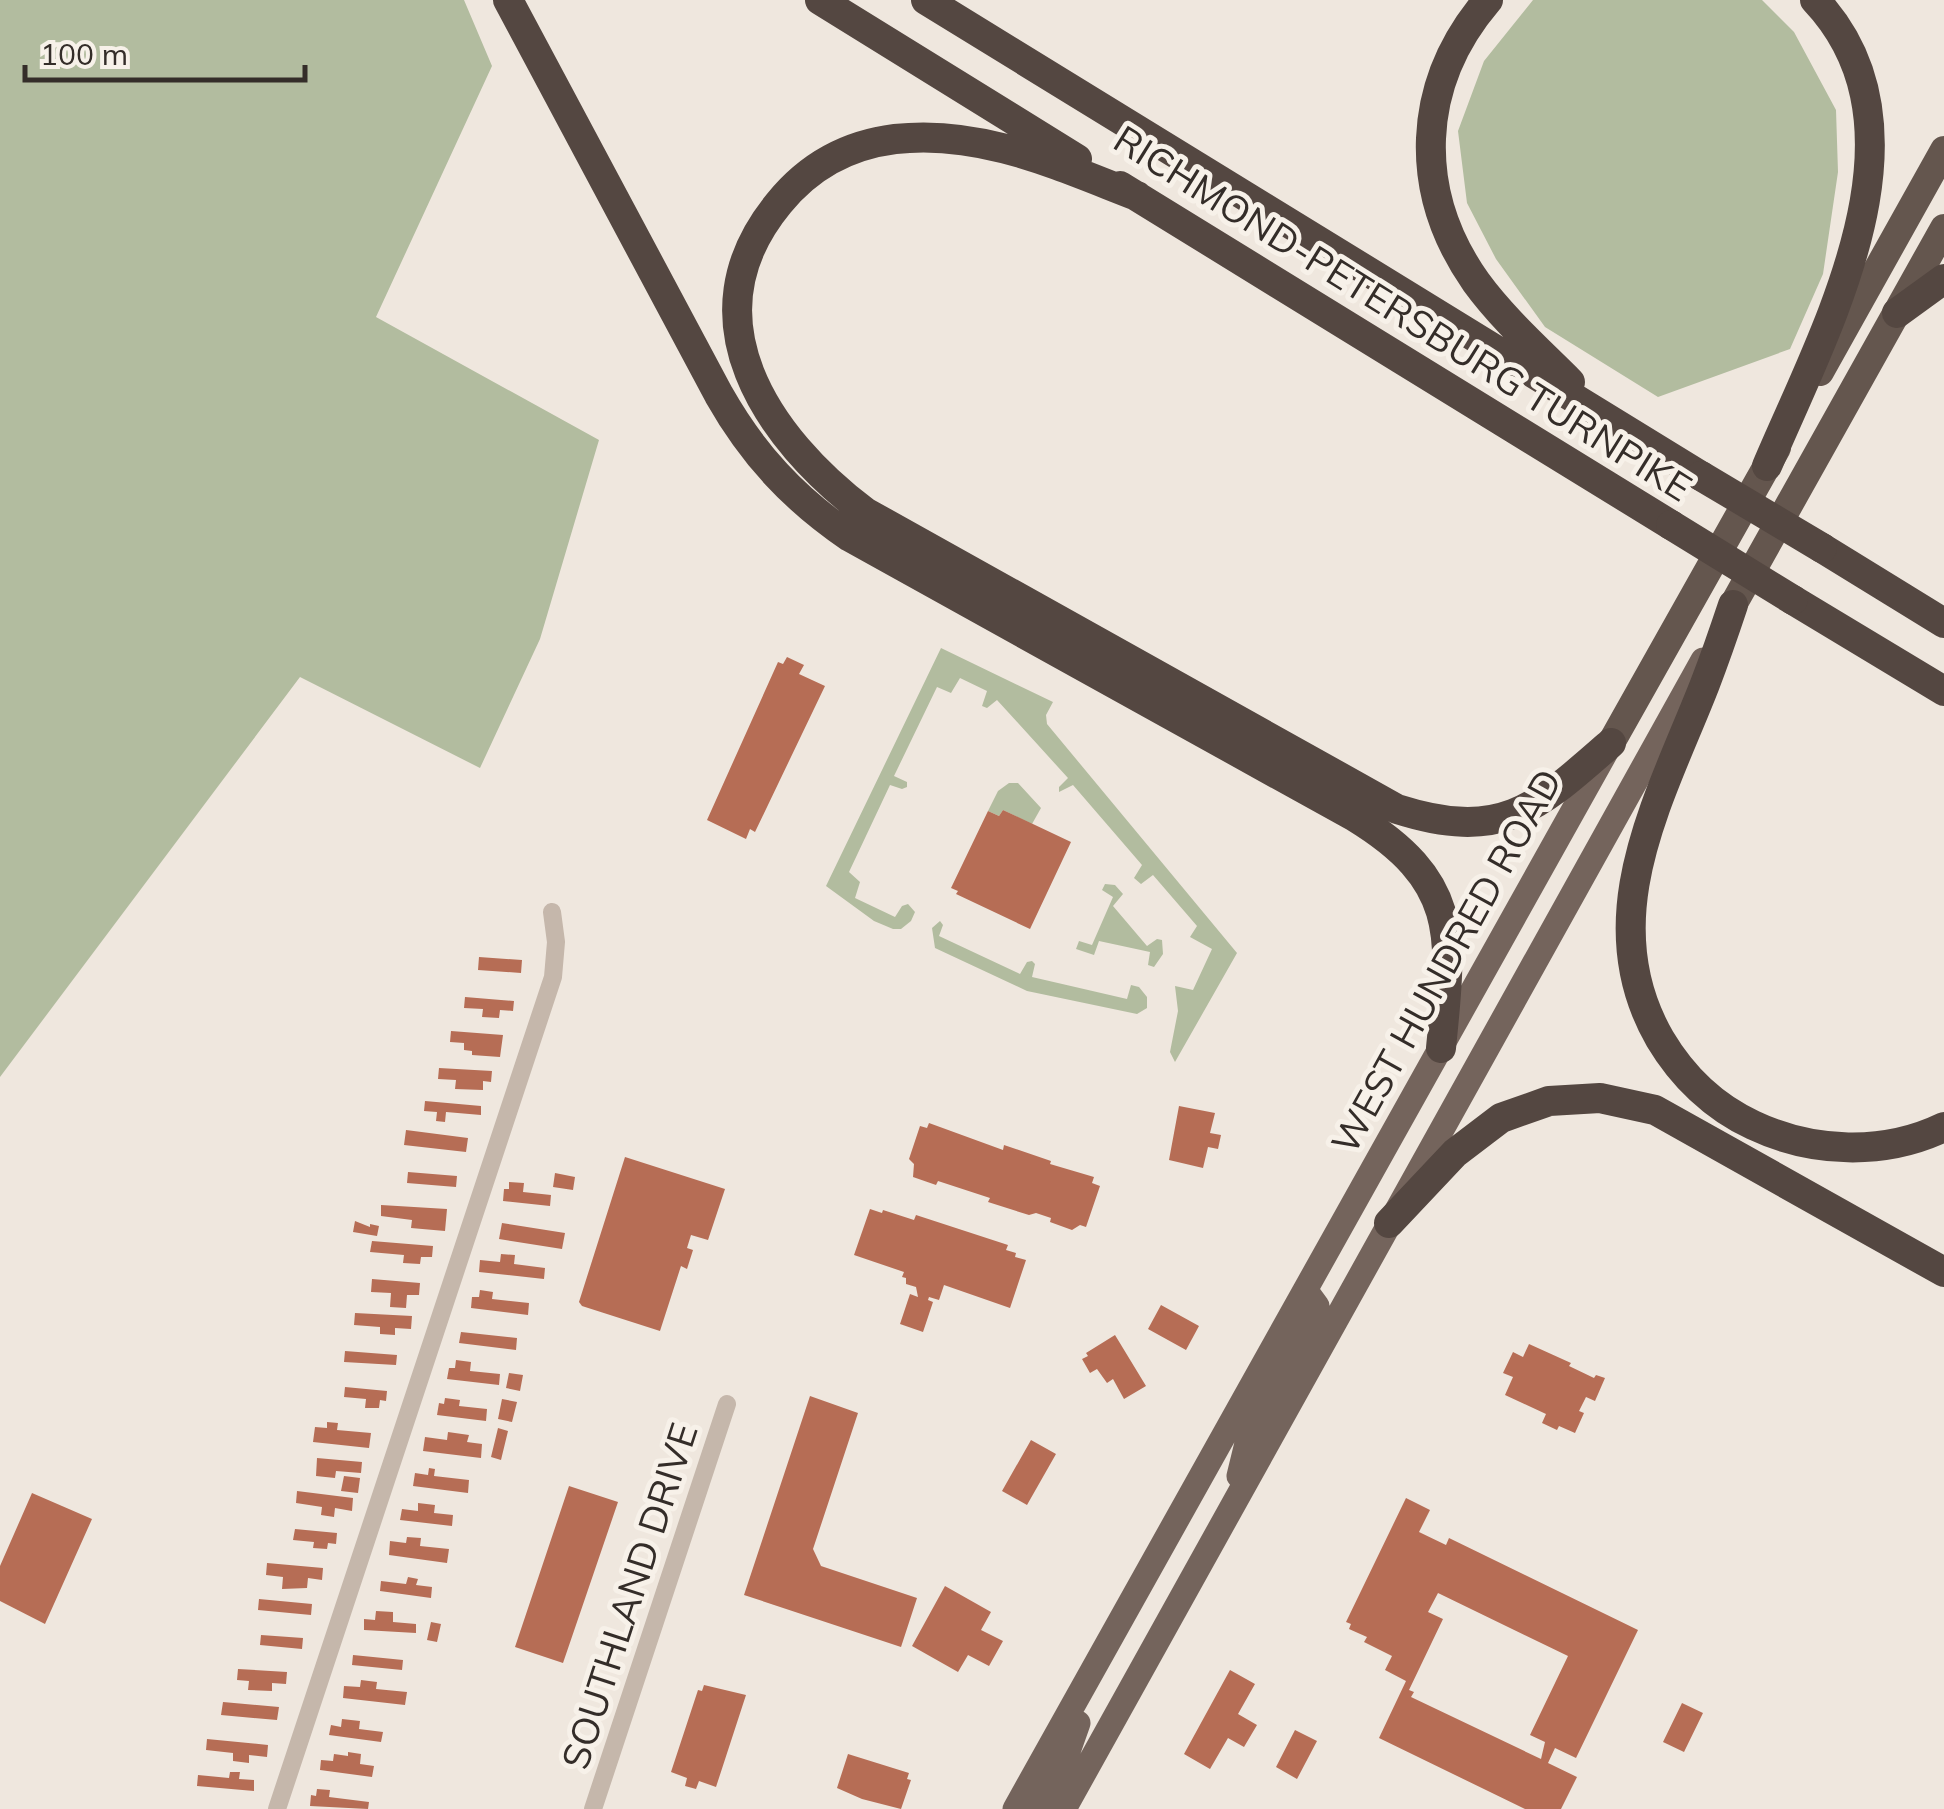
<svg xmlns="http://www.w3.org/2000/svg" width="1944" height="1809" viewBox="0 0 1944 1809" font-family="Mulish,sans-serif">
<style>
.green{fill:#b2bc9f}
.building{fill:#b66d55;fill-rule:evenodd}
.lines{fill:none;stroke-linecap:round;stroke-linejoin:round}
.minor{stroke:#c5b7ab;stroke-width:18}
.primary{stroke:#74645c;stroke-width:25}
.trunk{stroke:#64564e;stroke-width:28}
.motorway{stroke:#544741;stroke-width:30}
.motorway-bridge{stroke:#544741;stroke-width:30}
.labels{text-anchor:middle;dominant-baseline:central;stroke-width:10;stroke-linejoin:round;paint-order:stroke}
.street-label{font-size:38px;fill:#342d29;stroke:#f7f1e9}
</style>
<rect width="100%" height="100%" fill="#efe7de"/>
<path class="green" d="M0 0H464L492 66 376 317 599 440 540 639 480 768 300 677 0 1077Z
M1533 0H1762L1794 32 1836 110 1838 172 1823 274 1790 349 1658 397 1545 327 1496 259 1467 203 1458 131 1484 61Z
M941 648 1053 702 1046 715 1047 724 1237 953 1175 1062 1170 1052 1178 1011 1175 986 1193 990 1212 949 1190 937 1197 926 1153 875 1141 884 1134 878 1142 865 1073 785 1059 792V787L1068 778 997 700 987 708 982 706 987 691 960 678 951 693 937 687 894 776 907 782V787L902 789 890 785 849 872 860 882 855 898 895 917 902 906 908 904 915 912 911 921 901 929H893L874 921 826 886Z
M1009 783H1018L1041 808 1032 824 1003 810 999 816 988 811 998 791Z
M1105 884 1115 885 1123 894 1113 906 1147 946 1157 939 1162 940 1163 954 1154 967 1148 965 1150 952 1099 941 1094 955 1076 949 1079 941 1092 945 1113 897 1102 890Z
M940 921 943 925 939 936 1020 974 1027 962 1032 961 1035 964 1032 977 1127 999 1131 985 1139 987 1147 997V1008L1137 1014 1027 991 935 948 932 928Z"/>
<path class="building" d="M787 657 804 665 799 674 825 686 755 832 750 829 746 839 707 820 778 662 783 664Z
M1003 810 1071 842 1030 929 956 894 958 891 951 888 988 811 999 816Z
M479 957 522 960 521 973 478 970Z
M465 997 514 1001 513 1011 500 1010 499 1018 482 1017 483 1009 464 1008Z
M451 1031 503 1035 500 1057 472 1055V1051L464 1050V1043L450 1042Z
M439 1068 492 1071 491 1082 483 1081V1090L455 1089 456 1080 438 1079Z
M425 1101 481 1106V1115L446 1112 445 1122 436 1121 437 1112 424 1111Z
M1179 1106 1215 1113 1210 1133 1221 1135 1218 1149 1208 1147 1203 1168 1169 1160Z
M929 1123 1003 1150 1004 1145 1051 1161 1050 1164 1094 1177 1092 1183 1100 1186 1086 1227 1080 1225 1072 1230 1050 1222 1051 1218 1036 1213 1029 1215 988 1202 990 1198 938 1181 936 1185 913 1177 914 1164 909 1159 920 1126 927 1128Z
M406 1130 468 1138 466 1152 404 1145Z
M625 1157 725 1189 708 1240 691 1235 687 1248 693 1250 687 1269 681 1266 660 1331 582 1306 579 1302Z
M408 1172 457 1176 456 1187 407 1183Z
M555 1173 575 1177 573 1190 553 1187Z
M509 1182 524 1183 523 1192 551 1195 550 1206 503 1201 504 1189H509Z
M381 1205 447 1209 445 1231 411 1228 412 1220 381 1216Z
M870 1209 882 1213 883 1210 914 1220 916 1215 1008 1245 1006 1250 1016 1253 1015 1257 1026 1260 1010 1308 944 1285 939 1300 929 1297 928 1300 933 1302 923 1332 900 1324 910 1294 918 1297 916 1287 906 1284V1278L902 1277 904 1272 854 1255Z
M355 1221 370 1227V1224L379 1226 377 1236 353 1232Z
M502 1223 565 1233 562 1249 499 1239Z
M372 1241 433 1246 432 1257H421L420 1264 403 1263 404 1255 370 1252Z
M501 1254 515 1255 514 1264 545 1268 544 1279 479 1272 480 1260 500 1262Z
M372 1279 420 1283 419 1295H407L406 1308 390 1307 391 1293 371 1292Z
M480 1290 493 1292 492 1299 529 1303 528 1315 471 1308 472 1297H479Z
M1161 1305 1199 1326 1186 1350 1148 1329Z
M355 1313 412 1316 411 1329 395 1328V1335L380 1334V1327L354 1325Z
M461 1332 517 1338 516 1350 459 1343Z
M1115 1335 1146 1386 1124 1399 1113 1379 1107 1383 1097 1369 1090 1373 1082 1359 1088 1356 1086 1353Z
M1529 1344 1571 1363 1569 1366 1594 1378 1596 1375 1605 1378 1595 1401 1586 1397 1579 1411 1584 1413 1575 1433 1559 1426 1557 1430 1542 1423 1546 1414 1505 1395 1513 1377 1503 1373 1513 1352 1523 1357Z
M345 1351 397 1355 396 1365 344 1362Z
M456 1360 471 1362 470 1371 500 1374 499 1385 447 1379 449 1368H455Z
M509 1373 523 1375 520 1391 506 1388Z
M345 1387 387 1391 386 1401 380 1400 379 1408H365L366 1399 344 1397Z
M810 1396 858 1413 813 1549 821 1566 917 1598 901 1647 744 1595Z
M445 1398 460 1400 459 1406 487 1409 486 1421 437 1415 439 1403 444 1404Z
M502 1399 517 1402 512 1422 498 1419Z
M327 1422 338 1423 337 1430 371 1433 369 1448 313 1442 315 1427 327 1428Z
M498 1428 508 1431 501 1460 491 1457Z
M448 1432 469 1435 467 1442 482 1444 481 1458 423 1451 425 1437 447 1440Z
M1031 1440 1056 1454 1027 1505 1002 1491Z
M317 1458 362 1462 361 1473 336 1471 335 1478 316 1476Z
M429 1468 435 1469 434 1476 469 1480 468 1493 413 1486 415 1473 428 1475Z
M344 1476 360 1478 358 1493 341 1491Z
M569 1486 618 1502 563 1663 515 1647Z
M297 1491 353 1498 352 1511 335 1508 334 1517 321 1515 322 1507 296 1503Z
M32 1493 92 1519 45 1624 0 1601V1566Z
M1406 1498 1430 1510 1419 1532 1446 1545 1449 1538 1638 1630 1576 1758 1555 1748 1548 1763 1577 1777 1561 1809H1525L1379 1738 1406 1681 1385 1670 1392 1656 1364 1642 1367 1637 1349 1629 1351 1624 1346 1622ZM1438 1593 1568 1656 1530 1735 1545 1742 1541 1759 1411 1697 1414 1692 1409 1690 1443 1619 1428 1612Z
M418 1503 435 1505 434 1513 453 1515 452 1526 400 1520 402 1509 418 1511Z
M295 1529 337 1533 336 1544 328 1543 327 1549 313 1548 314 1542 293 1540Z
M407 1537 421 1538 420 1546 449 1549 447 1563 389 1555 390 1541 406 1543Z
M267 1563 323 1568 322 1580 308 1578 307 1588 282 1589 283 1577 266 1575Z
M408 1577 418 1579 416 1585 432 1587 431 1598 380 1591 381 1581 406 1584Z
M945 1586 991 1612 981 1630 1003 1641 989 1666 968 1655 958 1672 912 1646Z
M259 1599 312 1604 311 1615 258 1610Z
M376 1611 393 1612V1622L416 1624V1633L364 1630V1619L375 1620Z
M431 1622 441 1624 437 1642 427 1640Z
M261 1635 303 1638 302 1649 260 1645Z
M353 1655 403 1660 402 1670 352 1665Z
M238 1669 287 1672 286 1684 272 1683V1691L248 1690 249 1681 237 1680Z
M1230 1670 1255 1684 1238 1714 1257 1725 1244 1747 1228 1738 1210 1769 1184 1754Z
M361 1680 377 1682 376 1689 407 1692 405 1705 343 1698 344 1686 360 1687Z
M704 1685 746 1695 716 1787 699 1781 696 1789 685 1786 687 1778 671 1772 698 1690 702 1691Z
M223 1702 279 1707 277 1720 221 1715Z
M1682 1703 1703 1713 1684 1752 1663 1742Z
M342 1719 360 1721 359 1729 383 1732 381 1742 329 1735 331 1725 341 1727Z
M1295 1730 1317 1741 1297 1779 1276 1767Z
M207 1739 268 1745 267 1757 249 1755V1763L233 1761V1753L206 1750Z
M348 1752 361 1754 360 1764 374 1766 372 1777 320 1770 321 1760 333 1761 334 1754 348 1756Z
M848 1754 909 1773 907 1779 911 1780 901 1809 862 1799 837 1788Z
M230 1772H240L239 1779 254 1780V1791L197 1786 198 1775 229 1778Z
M317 1789 330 1790 329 1797 369 1802 368 1809 310 1806 311 1795 316 1796Z"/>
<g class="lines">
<path class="minor" d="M277 1809 553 977 556 942 552 912
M593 1809 727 1404"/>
<path class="primary" d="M1239 1476 1249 1435 1314 1317 1317 1306 1306 1291
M1015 1809 1606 752
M1040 1809 1060 1774 1078 1723
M1064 1809 1703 660"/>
<path class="trunk" d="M1820 372 1944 150
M1733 605 1944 228
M1611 743 1777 448"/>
<path class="motorway" d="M508 0 719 395C753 455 794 499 850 537L1355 817C1461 882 1452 937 1441 1048
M820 0 1077 159
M926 0 1701 476
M1488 0C1416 84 1412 191 1476 282 1503 319 1538 350 1570 382
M1120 186 1671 525
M1137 196C1059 166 981 129 895 139 847 145 809 166 779 203 684 318 767 438 865 512L1397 809C1501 842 1536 809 1611 743
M1897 313 1944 279
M1767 466C1824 331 1938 130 1815 0
M1822 548 1944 623
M1793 600 1944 691
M1733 605C1724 632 1715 658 1705 684 1661 797 1590 918 1660 1039 1682 1076 1714 1107 1753 1125 1812 1153 1884 1156 1944 1127
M1389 1223 1455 1153 1501 1118 1549 1101 1600 1098 1655 1110 1944 1272"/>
<path class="motorway-bridge" d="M1701 476 1822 548
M1671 525 1793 600"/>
</g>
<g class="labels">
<g class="street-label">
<text transform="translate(1403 313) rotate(32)">RICHMOND-PETERSBURG TURNPIKE</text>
<text transform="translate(1446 961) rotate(-61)">WEST HUNDRED ROAD</text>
<text transform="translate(629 1596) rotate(-72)">SOUTHLAND DRIVE</text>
</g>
</g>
<path d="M25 65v15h280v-15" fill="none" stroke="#342d29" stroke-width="5"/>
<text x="40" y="65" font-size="30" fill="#342d29" stroke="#f7f1e9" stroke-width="8" paint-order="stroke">100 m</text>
</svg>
